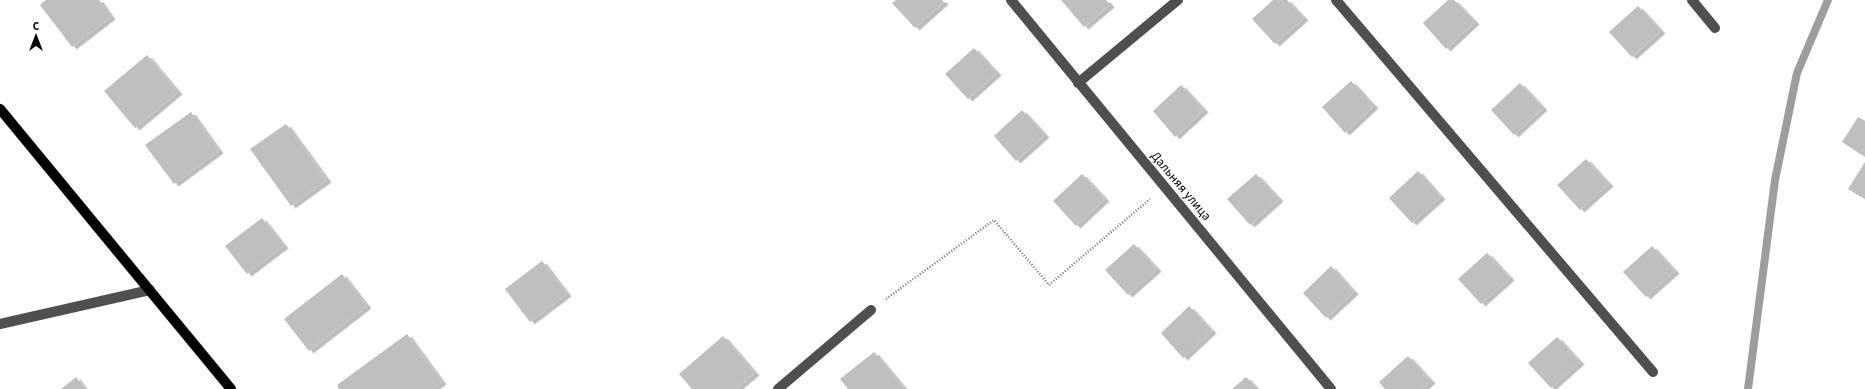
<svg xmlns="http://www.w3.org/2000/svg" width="1865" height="389" viewBox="0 0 1865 389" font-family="'Source Sans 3',sans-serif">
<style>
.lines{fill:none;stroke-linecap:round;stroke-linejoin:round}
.stream{stroke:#9d9d9d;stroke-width:8}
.building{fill:#bfbfbf;filter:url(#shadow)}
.major-casing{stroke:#dbdbdb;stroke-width:11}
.path{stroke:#717171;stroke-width:2.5;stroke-dasharray:1 2;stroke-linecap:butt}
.minor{stroke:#4f4f4f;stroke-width:10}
.major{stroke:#000;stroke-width:10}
.labels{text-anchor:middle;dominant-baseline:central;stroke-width:3;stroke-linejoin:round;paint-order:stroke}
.street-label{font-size:13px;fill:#000;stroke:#fff}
</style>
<defs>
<filter id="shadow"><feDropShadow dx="4.5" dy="2.5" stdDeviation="0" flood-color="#0004"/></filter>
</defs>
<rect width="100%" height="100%" fill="#fff"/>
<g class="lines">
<path class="stream" d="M1748 389 1775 180 1797 73 1828 0"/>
</g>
<path class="building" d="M46 0H99L111 17 72 47 40 5Z
M896 0H942L944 2 915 28 892 3Z
M1061 0H1106L1110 5 1084 27Z
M1273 0H1287L1304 18 1275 44 1252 19Z
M1448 0H1454L1475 22 1446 49 1423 23Z
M1638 6 1661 31 1632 57 1609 32Z
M974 48 997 73 968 99 945 74Z
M147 55 178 92 135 128 104 91Z
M1351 81 1374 106 1345 133 1322 107Z
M1520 83 1543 108 1514 135 1491 110Z
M1181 85 1204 110 1175 137 1153 111Z
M1022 110 1045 135 1016 161 994 136Z
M191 112 219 151 174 184 145 145Z
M1858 117 1865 121V157L1842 142Z
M286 124 327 180 291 206 250 149Z
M1586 159 1609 184 1580 210 1557 185Z
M1865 162V199L1848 189Z
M1418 171 1441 197 1412 223 1389 198Z
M1082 174 1105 199 1076 226 1053 201Z
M1256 174 1279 199 1250 225 1227 199Z
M262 218 284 246 247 274 225 246Z
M1134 244 1157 269 1128 295 1105 270Z
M1652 246 1675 271 1646 297 1623 272Z
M1487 253 1510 278 1481 304 1458 279Z
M542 261 567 294 530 322 505 289Z
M1331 266 1354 292 1326 318 1303 293Z
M342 274 367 306 309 351 284 319Z
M1189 306 1212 331 1183 358 1161 333Z
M407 334 442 382 432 389H339L337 385Z
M723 336 755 373 736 389H692L679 374Z
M1557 337 1580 362 1551 388 1528 363Z
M874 352 904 388 903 389H848L840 379Z
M1408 356 1431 381 1422 389H1385L1379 382Z
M76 377 85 389H61Z
M1246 377 1257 389H1232Z"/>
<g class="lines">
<defs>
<path id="major" d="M0 109 231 389"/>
</defs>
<use href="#major" class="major-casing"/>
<path class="path" d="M886 299 994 220 1049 285 1150 199"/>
<path class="minor" d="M1011 0 1331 389
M1336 0 1653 372
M1692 0 1715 28
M1078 83 1178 0
M0 324 150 290
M778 389 871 310"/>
<use href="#major" class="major"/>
</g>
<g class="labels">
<g class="street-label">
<text transform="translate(1181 186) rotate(50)">Дальняя улица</text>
</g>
</g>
<g transform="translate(36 36)" stroke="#ffffff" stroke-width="3" paint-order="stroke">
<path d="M0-3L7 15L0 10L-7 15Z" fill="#000000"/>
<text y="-6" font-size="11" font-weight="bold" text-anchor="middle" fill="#000000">С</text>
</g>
</svg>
